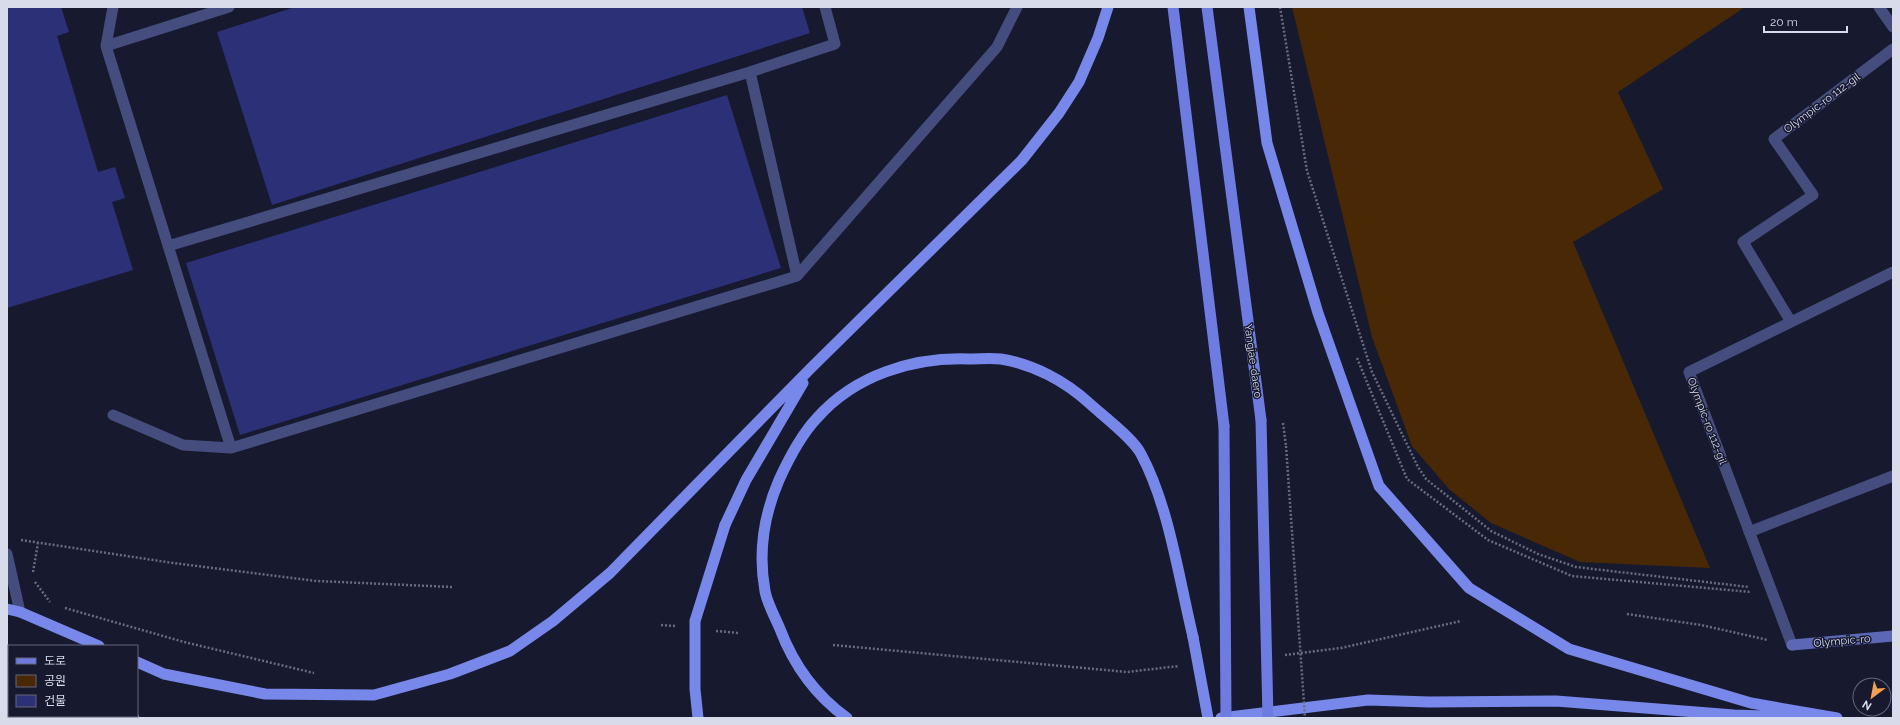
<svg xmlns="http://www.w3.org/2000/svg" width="1900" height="725" viewBox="0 0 1900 725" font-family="Raleway,'Noto Sans KR',sans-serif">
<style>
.green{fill:#492806}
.building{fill:#2b3077}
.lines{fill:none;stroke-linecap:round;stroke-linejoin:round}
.path{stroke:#696c7f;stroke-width:2.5;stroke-dasharray:2 2;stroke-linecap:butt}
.service{stroke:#454d7e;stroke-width:11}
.minor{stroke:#454d7e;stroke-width:11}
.secondary{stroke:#5c68b6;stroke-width:11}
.primary{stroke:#6e7ce1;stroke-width:11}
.trunk{stroke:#7888ea;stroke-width:11}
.path-bridge{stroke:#696c7f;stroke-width:2.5;stroke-dasharray:2 2;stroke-linecap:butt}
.primary-bridge{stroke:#6e7ce1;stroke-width:11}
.trunk-bridge{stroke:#7888ea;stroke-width:11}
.labels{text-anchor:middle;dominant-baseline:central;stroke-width:3;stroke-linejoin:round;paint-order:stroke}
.street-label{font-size:11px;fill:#d8dbea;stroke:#171a2f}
</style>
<rect width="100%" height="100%" fill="#171a2f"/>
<path class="green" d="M1292 7H1745L1618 92 1663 189 1573 242 1710 568 1580 562 1491 523 1449 489 1412 446 1372 337Z"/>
<path class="building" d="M7 7H61L69 32 57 36 98 172 115 167 125 198 112 202 133 270 7 308Z
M295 7H802L810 33 272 205 217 32Z
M727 95 781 268 240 435 186 263Z"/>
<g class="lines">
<path class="path" d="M1280 7 1307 171 1372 372 1418 467 1426 479 1491 531 1538 554 1576 567 1749 587
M1357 358 1407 479 1488 540 1572 576 1751 592
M1283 423 1286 446
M21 540 173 563 317 581 452 587
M33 572 38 543
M35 582 50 602
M65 608 184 642 314 673
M1627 614 1701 625 1768 640
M661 625 675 626
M716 631 739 633
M833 645 1127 672 1179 666
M1285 655 1341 648 1461 621"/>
<path class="service" d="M113 7 106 46 231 448
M106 46 229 7
M168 246 750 72
M797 276 750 72 835 44 825 7
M113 415 183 445 231 448 797 276 997 47 1017 7
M7 554 20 612"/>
<path class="minor" d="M1879 7 1893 27
M1791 322 1743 242 1813 195 1774 139 1893 49
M1749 532 1893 476
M1792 645 1689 372 1893 272"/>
<path class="secondary" d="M1792 645 1893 636"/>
<path class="primary" d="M1173 7 1224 426
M1207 7 1261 420"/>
<path class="trunk" d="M1249 7 1267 143 1318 313 1379 486 1469 588 1569 649 1751 703 1837 718
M725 525 746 480 803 383
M7 609 20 612 99 646
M137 662 164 674 265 694 374 695 450 674 510 651 553 621 610 573 811 368 1022 160 1059 113 1079 82 1098 38 1108 7
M7 681 9 682
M127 716 134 718
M847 718C815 695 794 666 780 629 775 617 767 603 765 591 758 553 764 515 779 480 789 458 801 435 817 418 855 375 913 357 969 359 979 359 990 358 1001 359 1033 364 1065 381 1089 403 1102 415 1134 439 1141 454 1169 506 1179 579 1193 637
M1221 718 1368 700 1429 702 1556 701 1734 715 1800 717"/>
<path class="path-bridge" d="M1286 446 1305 718"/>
<path class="primary-bridge" d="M1261 420 1268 718
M1224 426 1226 718"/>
<path class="trunk-bridge" d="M1193 637 1208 718
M698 718 695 689V621L725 525"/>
</g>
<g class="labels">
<g class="street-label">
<text transform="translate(1822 103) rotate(-37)">Olympic-ro 112-gil</text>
<text transform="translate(1253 361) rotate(82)">Yangjae-daero</text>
<text transform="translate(1707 421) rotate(69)">Olympic-ro 112-gil</text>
<text transform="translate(1842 641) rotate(-5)">Olympic-ro</text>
</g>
</g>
<rect width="1900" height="725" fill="none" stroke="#d8dbea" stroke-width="16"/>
<rect x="8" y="645" width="130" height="72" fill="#171a2f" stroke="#64677a"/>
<rect x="16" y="658" width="20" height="6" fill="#6e7ce1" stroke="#64677a"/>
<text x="44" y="665" font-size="12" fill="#d8dbea">도로</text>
<rect x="16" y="675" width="20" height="12" fill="#492806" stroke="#64677a"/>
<text x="44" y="685" font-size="12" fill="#d8dbea">공원</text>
<rect x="16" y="695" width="20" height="12" fill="#2b3077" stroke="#64677a"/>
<text x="44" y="705" font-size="12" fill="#d8dbea">건물</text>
<g transform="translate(1872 697) rotate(212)"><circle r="19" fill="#171a2f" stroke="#64677a"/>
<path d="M0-3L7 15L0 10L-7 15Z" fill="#f99f4d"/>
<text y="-6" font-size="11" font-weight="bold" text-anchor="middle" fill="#d8dbea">N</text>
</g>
<path d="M1764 26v6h83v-6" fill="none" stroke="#d8dbea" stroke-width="2"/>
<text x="1770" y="26" font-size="12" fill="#d8dbea" stroke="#171a2f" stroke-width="3" paint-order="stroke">20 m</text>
</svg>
